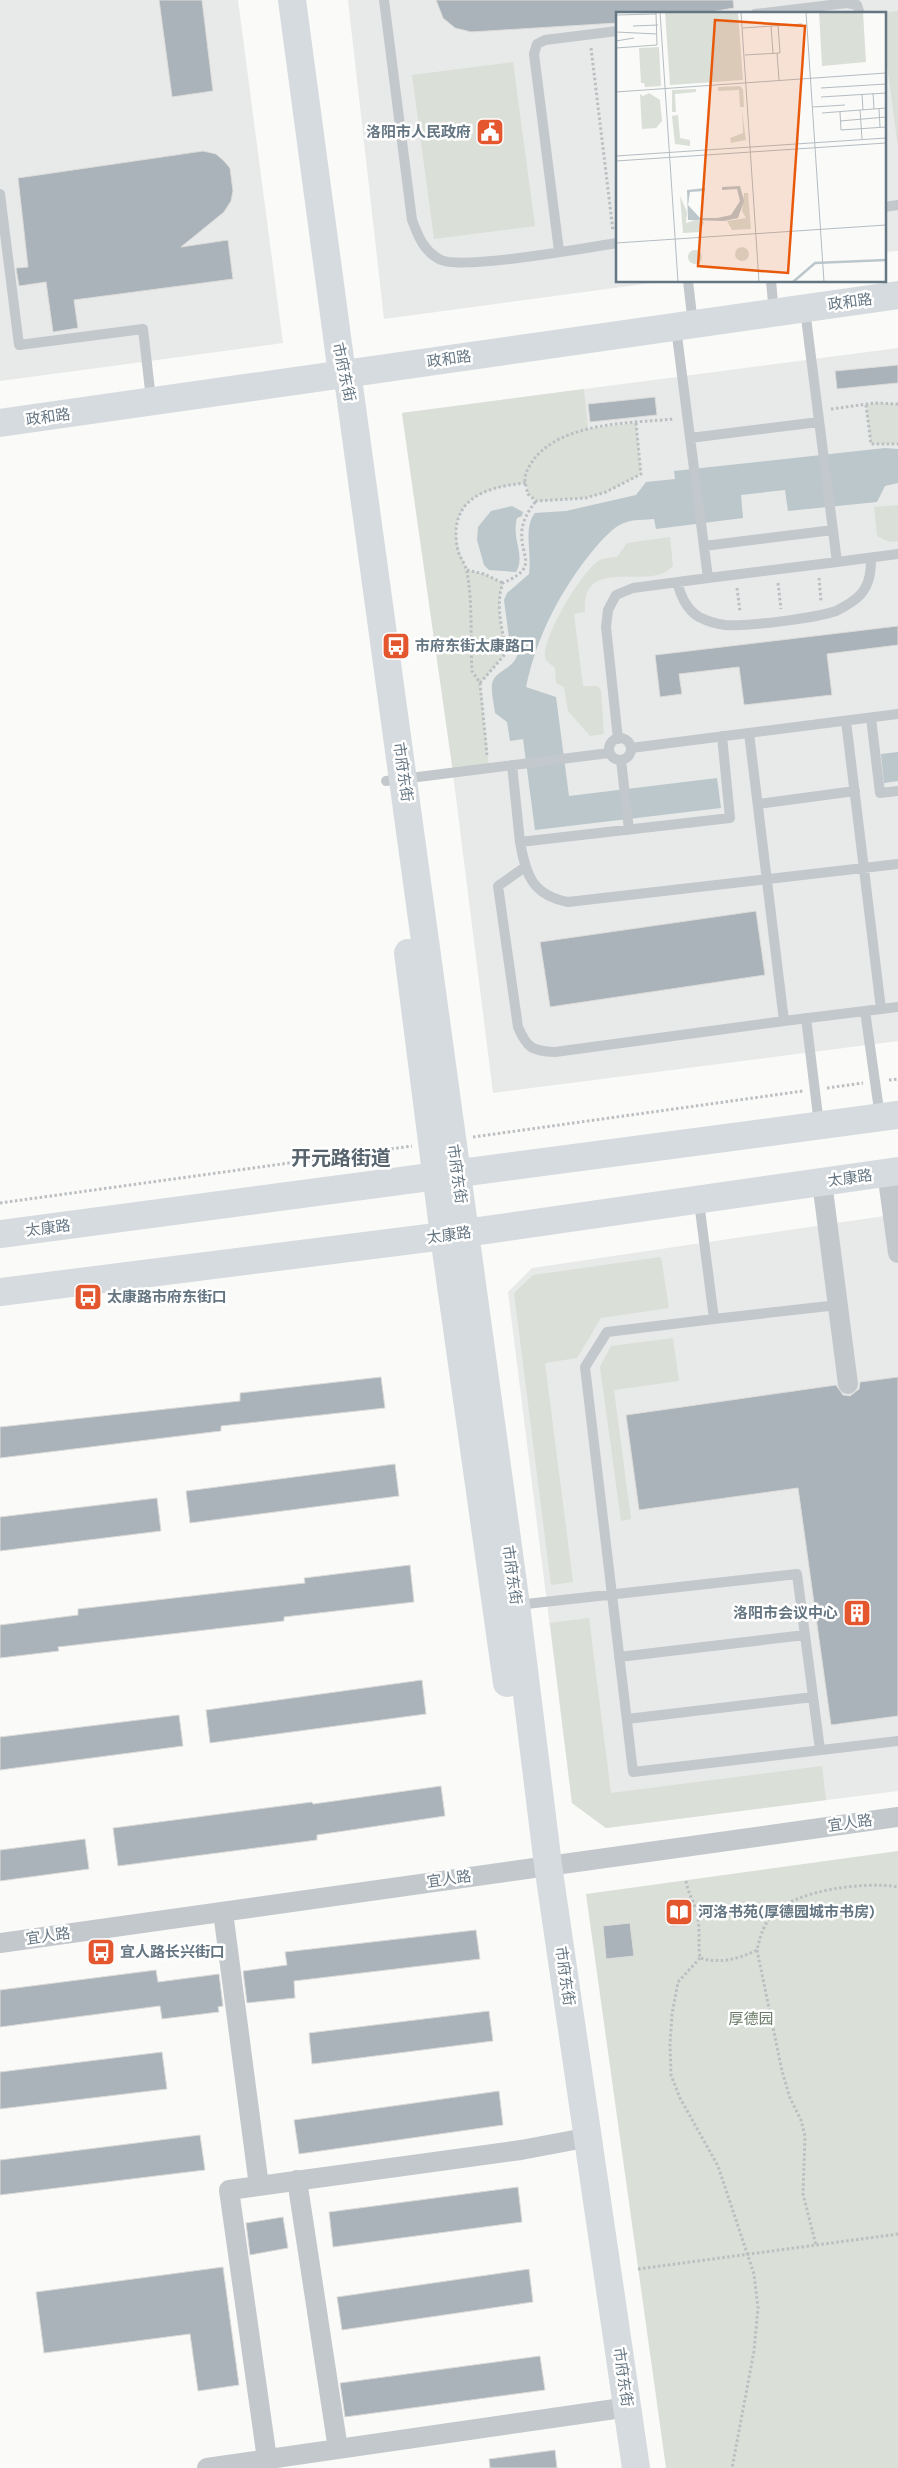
<svg xmlns="http://www.w3.org/2000/svg" width="898" height="2468" viewBox="0 0 898 2468" font-family="Karla,'Noto Sans SC',sans-serif">
<style>
.built{fill:#e8e9e9}
.green{fill:#dadfd7}
.water{fill:#bbc7cb}
.building{fill:#aab3b9;stroke:#dcdcda}
.lines{fill:none;stroke-linecap:round;stroke-linejoin:round}
.path{stroke:#bbbfc2;stroke-width:3;stroke-dasharray:2.5 2.5;stroke-linecap:butt}
.lane{stroke:#c3c8cc;stroke-width:10}
.street{stroke:#c3c8cc;stroke-width:20}
.secondary{stroke:#d6dbdf;stroke-width:28}
.labels{text-anchor:middle;dominant-baseline:central;stroke-width:5;stroke-linejoin:round;paint-order:stroke}
.poi-label{font-size:15px;font-weight:bold;fill:#657683;stroke:#fff;text-anchor:start}
.street-label{font-size:15px;fill:#657683;stroke:#fff}
.park-label{font-size:15px;fill:#687a64;stroke:#fff}
.district-label{font-size:20px;font-weight:bold;fill:#57646e;stroke:#fff}
.inset-river{fill:none;stroke:#bbc7cb;stroke-width:2.5}
.inset-road{fill:none;stroke:#b5bdc2;stroke-width:1}
.view{fill:#e8590c;fill-opacity:0.15;stroke:#e8590c;stroke-width:2.5}
.inset-edge{fill:none;stroke:#657683;stroke-width:2.5}
</style>
<rect width="100%" height="100%" fill="#fafaf8"/>
<path class="built" d="M0 0H238L283 343 0 381Z
M348 0H898V251L884 252V14H617V281H667L384 319Z
M898 348V1041L493 1093 451 758 402 413Z
M898 1214V1791L606 1828 572 1803 508 1292 532 1268Z"/>
<path class="green" d="M898 11V147L884 43V14L880 13Z
M513 62 535 226 434 239 412 75Z
M584 389 588 429 636 423 641 474 606 492 586 498 536 501 528 494 526 483C468 488 439 512 467 570L484 574 503 583C495 604 502 631 507 652L480 683 489 768 453 772 402 413Z
M875 403 898 404V444H871L866 405Z
M898 505V541L889 542 877 536 874 507Z
M670 537 673 566C670 568 667 571 664 573 637 585 581 559 585 612L574 614 583 686H597L601 690 604 734 590 736 568 711 564 687 556 683 555 668C552 665 546 662 545 657 542 638 584 566 602 559 606 558 612 557 617 557L627 543Z
M661 1257 669 1308 601 1318 577 1358 545 1363 573 1582 551 1585 514 1293 533 1275Z
M673 1338 679 1381 614 1390 631 1519 621 1521 600 1367 611 1346Z
M589 1618 611 1793 822 1766 826 1800 606 1828 572 1803 550 1623Z
M898 1851V2468H666L586 1894Z"/>
<path class="water" d="M885 448 898 449V483L885 486 877 502 788 511 785 490 741 495 743 518 656 529 654 519C645 520 633 519 624 523 613 527 603 539 595 548 561 589 537 635 526 687L556 697 569 796 717 778 721 808 535 830 523 739 510 741 507 722 495 713C494 704 491 692 492 684 495 668 518 671 519 646L509 638 504 600 507 593 529 574C532 554 523 527 535 513L566 511 636 495 646 482 675 479 674 471Z
M512 506 523 512 522 516 517 518C511 539 526 556 516 572L489 570 484 565 477 540 478 527 491 511Z
M898 752V781L884 783 881 754Z"/>
<path class="building" d="M159 0H202L213 91 172 97Z
M436 0H733L734 8 699 14H617V23L471 32 455 28 443 18Z
M203 151 216 154 224 161 230 168 233 191 231 201 224 212 181 247 228 240 233 279 74 300 78 328 53 332 46 282 19 286 16 268 28 267 18 178Z
M898 365V383L837 389 835 371Z
M655 397 657 415 590 422 588 404Z
M898 626V645L827 654 832 695 744 705 739 667 679 674 682 694 660 697 655 655Z
M756 911 765 975 550 1007 540 942Z
M381 1377 385 1408 221 1426V1431L0 1458V1427L240 1401V1393Z
M898 1377V1716L831 1725 798 1488 639 1510 626 1415 836 1385 843 1395 850 1396 859 1389 860 1382Z
M395 1464 399 1496 190 1523 186 1491Z
M157 1498 161 1531 0 1551V1517Z
M410 1565 414 1602 284 1617V1621L58 1647 59 1651 0 1658V1625L78 1615V1609L305 1583 304 1578Z
M422 1680 426 1714 210 1743 206 1710Z
M179 1715 183 1746 0 1770V1737Z
M441 1786 445 1816 317 1835V1840L118 1866 113 1828 312 1802 313 1804Z
M85 1839 89 1869 0 1881V1850Z
M687 1898 689 1926 671 1927 669 1899Z
M630 1923 634 1956 606 1959 603 1926Z
M476 1930 480 1959 294 1981 295 1998 247 2003 243 1971 287 1965 285 1952Z
M156 1970 158 1982 219 1974 223 2006 218 2007 219 2012 162 2019 160 2006 0 2027V1990Z
M489 2011 493 2041 312 2064 309 2033Z
M162 2052 167 2089 0 2109V2072Z
M499 2091 503 2125 299 2154 294 2120Z
M200 2135 205 2170 0 2195V2160Z
M518 2187 522 2222 333 2247 329 2212Z
M283 2217 288 2248 250 2255 246 2223Z
M223 2267 239 2385 198 2391 190 2334 44 2353 36 2292Z
M529 2269 533 2302 342 2330 337 2297Z
M540 2356 545 2390 345 2417 340 2383Z
M555 2450 557 2468H490L489 2459Z"/>
<g class="lines">
<path class="path" d="M591 48 613 231
M866 405 871 444H898
M831 409 875 403 898 404
M636 423 641 474 606 492 586 498 536 501 528 494C527 490 525 484 525 479 525 472 530 465 534 459 563 422 631 423 674 419
M467 570 484 574 503 583
M819 578 821 601
M778 583 781 609
M737 588 740 611
M480 683 507 652C502 631 495 604 503 583 541 566 519 558 522 529 524 518 529 510 536 501
M487 755 480 683 472 671C470 640 473 603 467 572 466 565 460 558 458 551 447 500 483 487 526 483
M889 1080 898 1079
M827 1088 863 1083
M473 1137 803 1091
M0 1203 412 1146
M686 1881C688 1894 696 1905 698 1918 700 1931 698 1944 700 1958 720 1964 739 1959 757 1950 760 1937 763 1926 772 1915 794 1890 866 1881 898 1887
M757 1950 782 2071 790 2098 801 2120 805 2136 803 2194 816 2245
M700 1958 678 1982 672 2014 670 2044 671 2075 680 2098 718 2166 754 2274 758 2308 754 2351 732 2468
M638 2269 898 2234"/>
<path class="lane" d="M384 0 412 220C418 236 424 252 441 260 465 270 584 248 617 243
M755 14 847 3 857 5 860 14
M0 194 19 345 143 329 151 399
M884 207 898 205
M559 251 534 54 537 44 545 40 617 31
M688 281 693 324
M771 281 774 313
M676 328 708 578 837 562 805 310
M690 438 819 422
M704 546 833 530
M837 562 898 554
M677 582C681 596 686 609 699 617 707 621 717 624 725 625 746 627 816 618 836 611 844 607 855 601 861 594 870 583 871 571 871 558
M871 718 880 793 898 791
M749 733 784 1021 881 1009 846 721
M609 749a11 11 0 1 1 22 0a11 11 0 1 1-22 0Z
M618 739 606 627 608 610 616 595 633 588 708 578
M631 748 898 714
M621 760 629 830
M512 765 520 842 730 818 722 736
M386 781 609 753
M758 804 855 791
M520 842C526 875 532 895 568 902L898 864
M525 867 498 886 518 1027C527 1048 532 1051 555 1052L784 1021
M881 1009 898 1007
M865 1011 880 1117
M806 1018 819 1124
M699 1202 714 1319 607 1332 585 1367 633 1772 898 1741
M714 1319 838 1305
M517 1605 797 1574 820 1750
M619 1657 805 1635
M627 1719 813 1697"/>
<path class="street" d="M887 1172 898 1253
M822 1182 848 1384
M223 1912 259 2186
M0 1943 898 1817
M297 2180 338 2449
M267 2459 229 2190 521 2150 574 2140
M207 2468 615 2409"/>
<path class="secondary" d="M292 0 342 374 349 386 516 1605 548 1865 636 2468
M0 423 898 295
M408 953 444 1236 507 1683
M0 1234 898 1115
M0 1292 444 1236 898 1171"/>
</g>
<defs>
<symbol id="civic-square" viewBox="-11 -11 22 22"><rect x="-9" y="-9" width="18" height="18" rx="4" fill="#e4572e" stroke="#fff"/><path d="M-.6-6.5H3V-4.5H.6V-3L4-1V1h2V6H-6V1h2V-1L-.6-3ZM-1.2 2.5V6h2.4V2.5Z" fill="#fff"/></symbol>
<symbol id="bus-square" viewBox="-11 -11 22 22"><rect x="-9" y="-9" width="18" height="18" rx="4" fill="#e4572e" stroke="#fff"/><path d="M-5-6H5V4H4V6H2V4H-2V6H-4V4H-5ZM-3.5-4V0h7V-4ZM-3.5 1.2v1.5H-2V1.2ZM2 1.2v1.5H3.5V1.2Z" fill="#fff"/></symbol>
<symbol id="building-square" viewBox="-11 -11 22 22"><rect x="-9" y="-9" width="18" height="18" rx="4" fill="#e4572e" stroke="#fff"/><path d="M-4-6H4V6H1V3H-1V6H-4ZM-2.5-4.3h1.7v1.8h-1.7ZM.8-4.3h1.7v1.8H.8ZM-2.5-1h1.7V.8h-1.7ZM.8-1h1.7V.8H.8Z" fill="#fff"/></symbol>
<symbol id="library-square" viewBox="-11 -11 22 22"><rect x="-9" y="-9" width="18" height="18" rx="4" fill="#e4572e" stroke="#fff"/><path d="M-6-4Q-3-5.5-.7-3.5V5Q-3 3-6 4ZM6-4Q3-5.5 .7-3.5V5Q3 3 6 4Z" fill="#fff"/></symbol>
</defs>
<g fill-rule="evenodd">
<use href="#civic-square" x="474" y="116" width="32" height="32"/>
<use href="#bus-square" x="380" y="630" width="32" height="32"/>
<use href="#bus-square" x="72" y="1281" width="32" height="32"/>
<use href="#building-square" x="841" y="1597" width="32" height="32"/>
<use href="#library-square" x="663" y="1896" width="32" height="32"/>
<use href="#bus-square" x="85" y="1936" width="32" height="32"/>
</g>
<g class="labels">
<g class="poi-label">
<text x="471" y="132" text-anchor="end">洛阳市人民政府</text>
<text x="415" y="646">市府东街太康路口</text>
<text x="107" y="1297">太康路市府东街口</text>
<text x="838" y="1613" text-anchor="end">洛阳市会议中心</text>
<text x="698" y="1912">河洛书苑(厚德园城市书房)</text>
<text x="120" y="1952">宜人路长兴街口</text>
</g>
<g class="street-label">
<text transform="translate(850 302) rotate(-8)">政和路</text>
<text transform="translate(449 359) rotate(-8)">政和路</text>
<text transform="translate(344 372) rotate(78)">市府东街</text>
<text transform="translate(48 417) rotate(-8)">政和路</text>
<text transform="translate(403 772) rotate(82)">市府东街</text>
<text transform="translate(457 1174) rotate(82)">市府东街</text>
<text transform="translate(850 1178) rotate(-8)">太康路</text>
<text transform="translate(48 1228) rotate(-7)">太康路</text>
<text transform="translate(449 1235) rotate(-8)">太康路</text>
<text transform="translate(512 1575) rotate(82)">市府东街</text>
<text transform="translate(850 1823) rotate(-8)">宜人路</text>
<text transform="translate(449 1879) rotate(-8)">宜人路</text>
<text transform="translate(48 1936) rotate(-8)">宜人路</text>
<text transform="translate(565 1976) rotate(82)">市府东街</text>
<text transform="translate(623 2377) rotate(82)">市府东街</text>
</g>
<g class="park-label">
<text x="751" y="2019">厚德园</text>
</g>
<g class="district-label">
<text x="341" y="1158">开元路街道</text>
</g>
</g>
<g transform="translate(616 12)">
<rect width="270" height="270" fill="#fafaf8"/>
<path d="M49 0H122L127 68 54 73ZM203 0H247L250 50 206 54ZM43 35 45 74 29 75 28 71H25L23 36ZM124 74 127 77 128 95H124L123 78 102 79V75ZM80 77V80L59 82 60 100H56V78ZM33 81 44 88 46 109 40 116 26 117 24 82 27 84ZM126 99 130 128 115 131 114 126 127 121ZM62 103 64 126 74 128V134L59 132 56 104ZM128 181H132L135 217 116 218 111 209 130 206 126 199ZM64 184 71 200 70 211 80 208 88 210 84 220 67 221ZM119 242a7 7 0 1 1 14 0a7 7 0 1 1-14 0ZM72 245a7 7 0 1 1 14 0a7 7 0 1 1-14 0Z" fill="#dadfd7"/>
<path d="M124 174 128 189 122 206 108 209 72 208 71 178 89 176V179L74 180 72 193 84 206H101L115 203 124 189 121 177 106 178V175Z" fill="#bbc7cb"/>
<path class="inset-river" d="M177 270 199 251 270 248"/>
<path class="inset-road" d="M44 0 62 270M125 0 143 270M190 0 208 270M0 3 40 2M17 14 42 13M155 14 157 41M127 16 186 12M0 20 41 22M0 29 18 26M0 36 41 33 40 0M161 41 163 68M129 43 164 41 162 13M205 76 270 72M0 80 270 61M257 81 258 97M246 82 247 98M205 85 270 81M197 95 229 93M263 97 264 115M244 98 246 127M224 100 225 118 270 115M206 101 270 96M224 109 270 105M0 144 270 126M0 149 270 131M0 231 270 213"/>
<path class="view" d="M99 8 189 14 172 261 82 254Z"/>
<rect width="270" height="270" class="inset-edge"/>
</g>
</svg>
